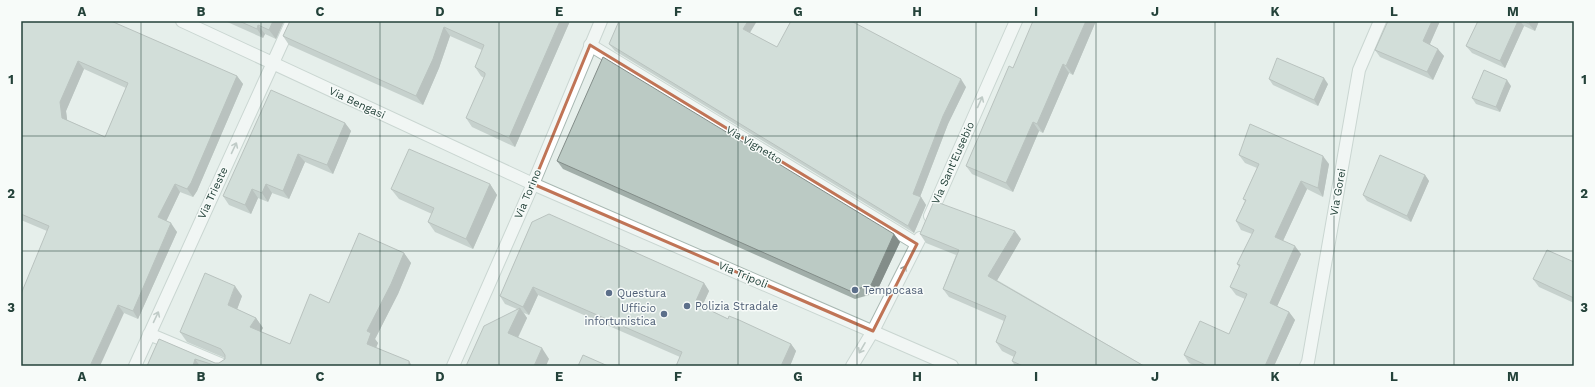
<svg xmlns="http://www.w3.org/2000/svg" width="1595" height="387" viewBox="0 0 1595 387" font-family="'Work Sans',sans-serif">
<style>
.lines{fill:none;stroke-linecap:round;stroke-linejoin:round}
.minor-casing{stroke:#a8b8b2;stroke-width:14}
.tertiary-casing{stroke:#a8b8b2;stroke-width:14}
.minor{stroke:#fff;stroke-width:12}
.tertiary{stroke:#fff;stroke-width:12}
.wall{fill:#a1aea9;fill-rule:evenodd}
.shaded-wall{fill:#838d89}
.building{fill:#bbcac4;stroke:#838d89;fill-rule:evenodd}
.oneway{stroke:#92a09c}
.marked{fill:none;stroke:#c07456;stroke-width:3;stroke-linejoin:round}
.grid{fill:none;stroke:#24423a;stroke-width:1;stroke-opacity:0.55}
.service-dot{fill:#5c6f8a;stroke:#f7fbf9;stroke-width:1.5}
.labels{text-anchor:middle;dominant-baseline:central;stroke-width:3;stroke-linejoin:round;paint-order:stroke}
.street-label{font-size:11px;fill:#24423a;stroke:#f7fbf9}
.service-label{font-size:11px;fill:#4e5e75;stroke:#f7fbf9;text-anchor:start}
.neatline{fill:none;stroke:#24423a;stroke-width:1.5}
.grid-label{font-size:13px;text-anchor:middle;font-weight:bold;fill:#24423a}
</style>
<rect width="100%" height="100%" fill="#e6efeb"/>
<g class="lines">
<defs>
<path id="minor" d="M182 21 533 184 952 366
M590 45 917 244
M930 216 1016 21
M149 334 225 366
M135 366 292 21
M852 366 873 331 920 238
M1306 366 1308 362 1359 70 1380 21"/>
<path id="tertiary" d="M453 366 533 184 601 21"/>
</defs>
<use href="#minor" class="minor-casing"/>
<use href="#tertiary" class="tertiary-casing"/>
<use href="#minor" class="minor"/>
<use href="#tertiary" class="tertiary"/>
</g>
<path class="wall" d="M21 21 237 76 243 84 197 191 193 197 180 192 166 221 177 232 138 319 124 313 47 231 21 220ZM84 69 126 88 105 137 67 120 66 111Z
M225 21H284L276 39 265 34 263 38Z
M290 21H570L515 147 472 127 466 118 484 78 481 76 475 67 482 50 450 36 439 68 423 105 289 45 283 36Z
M1096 21 1073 75 1069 73 1043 133 1039 131 1013 192 972 174 966 166 1013 68Z
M1388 21H1440L1430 44 1444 56 1433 80 1380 57 1375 50Z
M1478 21H1539L1535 31 1524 26 1505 68 1472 53 1466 46Z
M750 33 777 47 966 87 948 124 920 197H921L926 205 914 233 615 51 609 44Z
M1269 79 1328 84 1318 106 1273 85Z
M1511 86 1500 112 1476 104 1472 98Z
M345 123 351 131 333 174 305 162 289 199 272 193 268 202 258 198 251 214 229 205 223 196Z
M1239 155 1329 164 1323 197 1307 189 1283 241 1301 254 1277 306 1289 312 1295 320 1274 366H1195L1189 363 1184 355 1229 334 1245 299 1236 295 1230 287 1239 267 1237 264 1252 234 1241 230 1236 221 1245 201 1243 199 1257 168 1245 163Z
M557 161 894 234 900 242 876 293 855 299 563 169Z
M1425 175 1429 181 1411 222 1367 201 1363 195Z
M490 184 497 195 473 249 435 232 428 222 432 214 399 199 391 189Z
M532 222 704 283 709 291 702 306 728 319 791 344 796 351 790 366H676L680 357 538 295 529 315 524 313 527 318 518 338 549 359 466 366 517 309 505 304 500 296Z
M920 234 1021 239 997 280 1144 366H1015L1012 361 1014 357 1002 351 996 342 1004 321 949 297 943 289 956 255 926 243Z
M404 253 411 263 398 294 375 339 378 343 376 347 412 366H147L159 339 215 363H219L225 359V358L187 342 180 332 242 296 237 309 256 318 263 328 261 332 290 344 329 303Z
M1574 262V303L1539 287 1533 279Z"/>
<path class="shaded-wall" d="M273 21H284L276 39 269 30Z
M560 21H570L515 147 509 138Z
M748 21H757L748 36 743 29Z
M1086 21H1096L1073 75 1066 66Z
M1432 21H1440L1428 48 1423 41Z
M1518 21H1520L1524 26 1505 68 1500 61Z
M1530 21H1539L1535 31 1529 24Z
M258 25 265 34 263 38 257 29Z
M444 27 450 36 439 68 423 105 416 96Z
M1438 49 1444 56 1433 80 1427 72Z
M78 61 84 69 66 111 68 126 62 118 60 102Z
M1063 64 1069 73 1043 133 1037 124Z
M237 76 243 84 197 191 193 197 187 189Z
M1324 78 1328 84 1318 106 1314 100Z
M961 79 966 87 948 124 918 202 913 194 943 116Z
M1507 80 1511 86 1500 112 1496 107Z
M1033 122 1039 131 1013 192 1006 183Z
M345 123 351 131 333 174 327 165Z
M298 154 305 162 289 199 283 191Z
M1323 156 1329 164 1323 197 1318 188Z
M1425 175 1429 181 1411 222 1407 216Z
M1301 181 1307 189 1281 245 1275 237Z
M175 184 180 192 164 226 158 217Z
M266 184 272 193 268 202 262 193Z
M490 184 497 195 473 249 466 239Z
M252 189 258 198 251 214 245 205Z
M921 197 926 205 914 233 908 226Z
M171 223 177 232 138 319 133 311Z
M1015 231 1021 239 995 284 988 276Z
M894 234 900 242 876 293 871 285Z
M1295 246 1301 254 1275 311 1270 303Z
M404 253 411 263 398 294 375 339 378 343 374 353 367 344V331Z
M704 283 709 291 700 311 695 303Z
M235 286 242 296 235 315 228 305Z
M533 287 538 295 529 315 523 307Z
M118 305 124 313 100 366H90Z
M520 308 527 318 515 343 508 333Z
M1289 312 1295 320 1274 366H1265Z
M256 318 263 328 257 337 250 327Z
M791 344 796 351 790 366H781Z
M542 348 549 359 546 366H534Z
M195 359 200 366H193Z
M409 361 412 366H409Z"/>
<path class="building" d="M21 21H111L237 76 191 183 187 189 175 184 158 217 171 223 133 311 118 305 90 366H21V294L49 226 21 214ZM78 61 128 83 105 137 62 118 60 102Z
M239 21H273L269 30 258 25 257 29Z
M290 21H560L509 138 466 118 485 75V73L475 67 484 45 444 27 433 59 416 96 283 36Z
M619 21H748L743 29 777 47 791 21H851L961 79 943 116 913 194 921 197 908 226 609 44Z
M1033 21H1086L1066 66 1063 64 1037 124 1033 122 1006 183 966 166 1009 66 1013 68Z
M1388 21H1432L1423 41 1438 49 1427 72 1375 50Z
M1478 21H1518L1500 61 1466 46Z
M1523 21H1530L1529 24Z
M603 57 894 234 871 285 850 291 557 161Z
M1277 58 1324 78 1314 100 1269 79Z
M1484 70 1507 80 1496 107 1472 98Z
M271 90 345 123 327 165 298 154 283 191 266 184 262 193 252 189 245 205 223 196Z
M1250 124 1323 156 1318 188 1301 181 1275 237 1295 246 1270 303 1289 312 1265 366H1208L1184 355 1200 321 1229 334 1247 294 1230 287 1240 265 1237 264 1254 230 1236 221 1246 200 1243 199 1259 164 1239 155Z
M409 149 490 184 466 239 428 222 434 208 391 189Z
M1380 155 1425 175 1407 216 1363 195Z
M934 201 1015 231 988 276 1144 366H1023L1012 361 1016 352 996 342 1006 316 943 289 959 250 920 234Z
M549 214 704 283 695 303 728 319 729 316 739 320 791 344 781 366H676L682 352 533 287 523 307 500 296 532 222Z
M359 233 404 253 391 284 367 331 371 333 367 344 409 361V366H217L195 359 193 366H147L159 339 215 363H219L225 359V355L221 349 180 332 205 273 235 286 228 305 256 318 250 327 290 344 310 294 329 303Z
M1547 250 1574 262V298L1533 279Z
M520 308 508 333 542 348 534 366H466L484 326Z
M583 355 608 366H578Z"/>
<defs><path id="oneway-shaft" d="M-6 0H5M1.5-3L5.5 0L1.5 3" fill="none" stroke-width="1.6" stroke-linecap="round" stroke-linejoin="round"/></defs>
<g class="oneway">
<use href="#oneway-shaft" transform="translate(980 102) rotate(-66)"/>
<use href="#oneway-shaft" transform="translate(234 148) rotate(-65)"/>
<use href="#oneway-shaft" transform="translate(903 271) rotate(-63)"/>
<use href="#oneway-shaft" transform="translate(156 317) rotate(-65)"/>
<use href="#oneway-shaft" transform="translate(862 348) rotate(120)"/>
</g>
<path d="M0 0H1595V387H0ZM590 45 917 244 873 331 533 184Z" fill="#e6efeb" fill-opacity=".55" fill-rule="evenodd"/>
<path class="marked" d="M590 45 917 244 873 331 533 184Z"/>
<path class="grid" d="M141 21V366M261 21V366M380 21V366M499 21V366M619 21V366M738 21V366M857 21V366M976 21V366M1096 21V366M1215 21V366M1334 21V366M1454 21V366M21 136H1574M21 251H1574"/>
<g class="service-dot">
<circle cx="855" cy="290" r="4"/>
<circle cx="609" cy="293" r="4"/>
<circle cx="687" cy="306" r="4"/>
<circle cx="664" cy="314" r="4"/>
</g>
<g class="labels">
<g class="street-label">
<text transform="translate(357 103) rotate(25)">Via Bengasi</text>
<text transform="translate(754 145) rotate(31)">Via Vignetto</text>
<text transform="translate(953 163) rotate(-66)">Via Sant'Eusebio</text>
<text transform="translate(1338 192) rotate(-80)">Via Gorei</text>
<text transform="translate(213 193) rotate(-65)">Via Trieste</text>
<text transform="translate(528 194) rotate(-67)">Via Torino</text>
<text transform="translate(743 275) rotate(23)">Via Tripoli</text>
</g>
<g class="service-label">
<text x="863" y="290">Tempocasa</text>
<text x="617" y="293">Questura</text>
<text x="695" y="306">Polizia Stradale</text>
<text x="656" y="308" text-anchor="end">Ufficio<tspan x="656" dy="13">infortunistica</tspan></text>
</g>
</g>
<rect width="1595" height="387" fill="none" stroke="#f7fbf9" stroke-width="44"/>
<rect x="22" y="22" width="1551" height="343" class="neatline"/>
<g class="grid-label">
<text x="82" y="16">A</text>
<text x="201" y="16">B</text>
<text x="320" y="16">C</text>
<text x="440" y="16">D</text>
<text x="559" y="16">E</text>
<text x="678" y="16">F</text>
<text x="798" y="16">G</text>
<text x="917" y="16">H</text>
<text x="1036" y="16">I</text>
<text x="1155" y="16">J</text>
<text x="1275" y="16">K</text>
<text x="1394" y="16">L</text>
<text x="1513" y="16">M</text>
<text x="11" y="84">1</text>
<text x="1584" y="84">1</text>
<text x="11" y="198">2</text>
<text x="1584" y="198">2</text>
<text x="11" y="312">3</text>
<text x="1584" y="312">3</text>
<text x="82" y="381">A</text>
<text x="201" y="381">B</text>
<text x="320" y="381">C</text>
<text x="440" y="381">D</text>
<text x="559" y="381">E</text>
<text x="678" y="381">F</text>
<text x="798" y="381">G</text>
<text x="917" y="381">H</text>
<text x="1036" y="381">I</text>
<text x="1155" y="381">J</text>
<text x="1275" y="381">K</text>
<text x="1394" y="381">L</text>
<text x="1513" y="381">M</text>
</g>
</svg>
